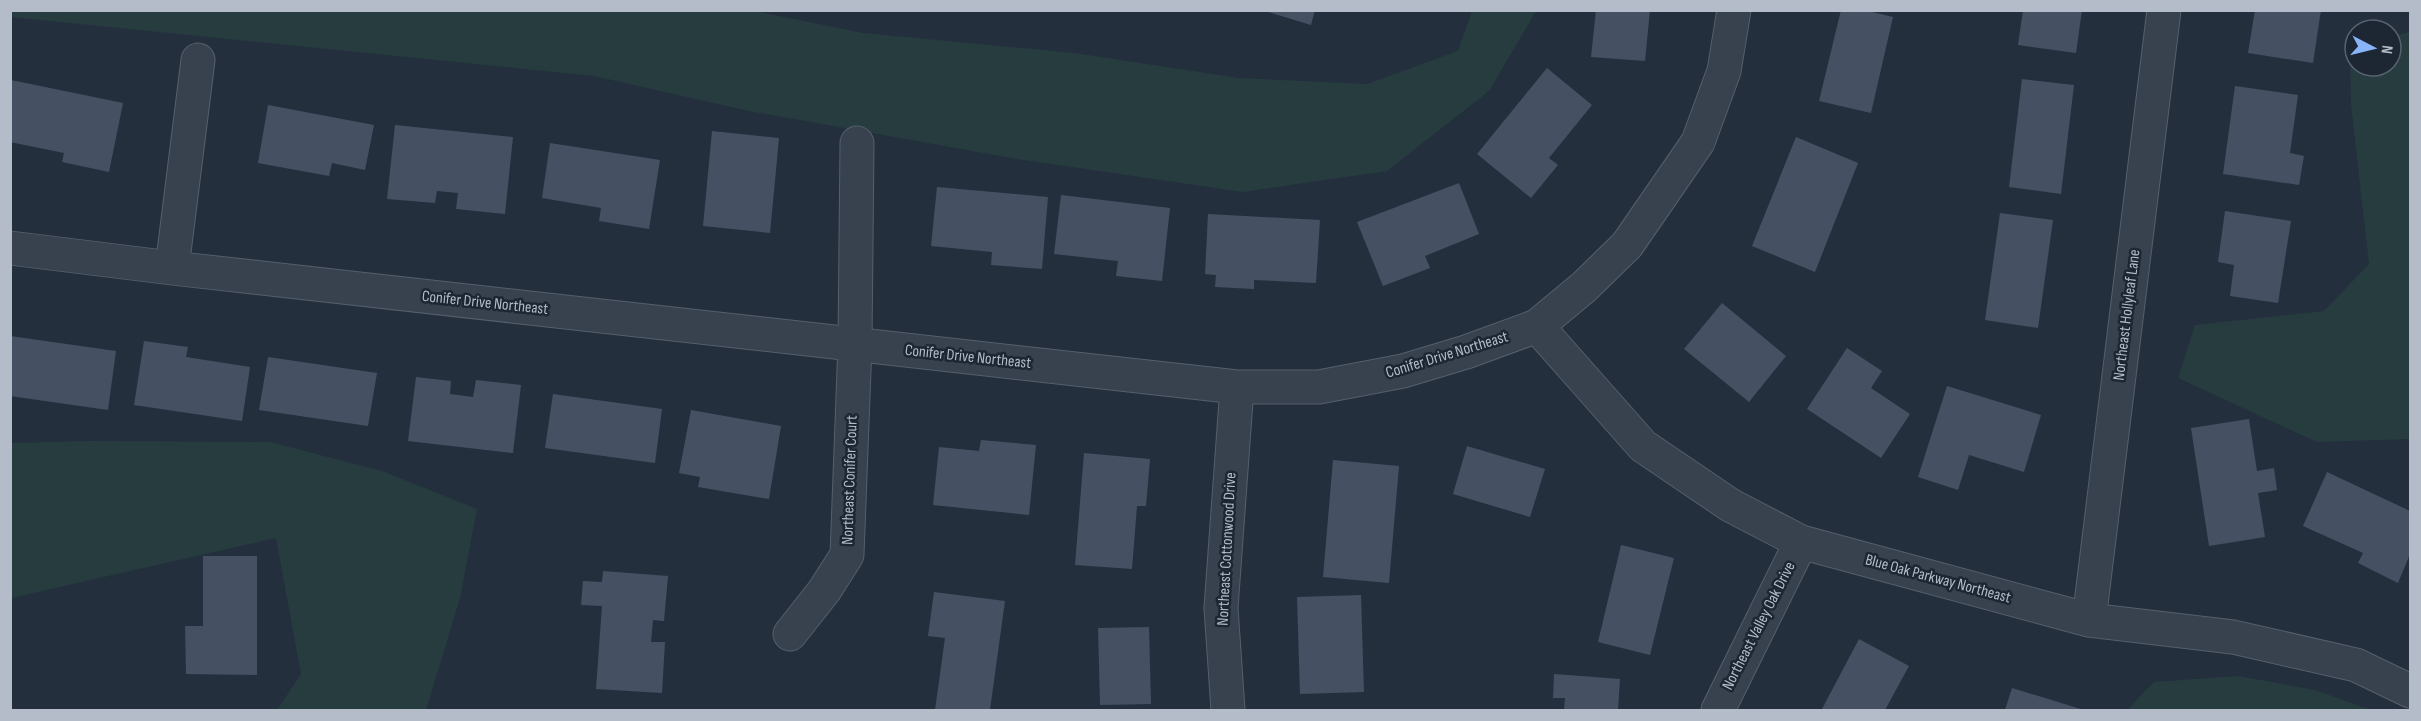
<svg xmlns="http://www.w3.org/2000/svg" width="2421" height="721" viewBox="0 0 2421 721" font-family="'Sofia Sans Condensed',sans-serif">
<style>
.green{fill:#263c3f}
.building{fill:#455162}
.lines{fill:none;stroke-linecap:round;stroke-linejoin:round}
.minor-casing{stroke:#565f6c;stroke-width:35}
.minor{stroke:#38414e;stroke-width:33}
.labels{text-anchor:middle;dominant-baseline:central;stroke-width:5;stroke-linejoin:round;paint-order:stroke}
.street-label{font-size:16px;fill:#b4bcc9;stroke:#1d2633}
</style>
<rect width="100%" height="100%" fill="#242f3e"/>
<path class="green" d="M10 11H755L863 33 1074 53 1239 78 1367 84 1458 51 1472 11H1536L1489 91 1387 171 1243 192 1017 159 749 111 594 76 11 17Z
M2410 32V439L2317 442 2178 378 2195 325 2324 311 2369 264 2351 104 2350 45 2355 44V66H2391V36Z
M90 441 270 442 382 471 477 509 460 598 426 710H277L301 674 276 538 11 598V443Z
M2238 676 2315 690 2371 710H2127L2154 682Z"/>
<path class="building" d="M1262 10H1315L1311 25Z
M1596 10H1650L1645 61 1591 57Z
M1841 10H1864L1893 17 1871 113 1819 101Z
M2023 10H2082L2076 53 2018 45Z
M2255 10H2321L2313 63 2248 53Z
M1547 68 1592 105 1549 158 1558 165 1531 198 1477 154Z
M2022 79 2074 85 2061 194 2009 187Z
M11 80 123 103 109 172 62 162 64 153 10 142Z
M2235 86 2298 95 2290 153 2304 156 2299 185 2223 174Z
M268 105 374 125 365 170 332 163 329 176 258 163Z
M395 125 513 137 505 214 456 209 458 193 437 191 435 203 387 199Z
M712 131 779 138 770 233 703 226Z
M1796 137 1858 163 1815 272 1752 246Z
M550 143 660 160 649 229 599 221 601 208 542 198Z
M1459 183 1479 234 1425 256 1430 268 1383 286 1357 222Z
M937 187 1048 197 1042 269 991 265 992 252 931 246Z
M1061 195 1170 208 1162 281 1116 276 1118 261 1054 254Z
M2225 211 2291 221 2278 303 2230 296 2234 265 2218 262Z
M2000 213 2053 220 2038 328 1985 320Z
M1208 214 1320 220 1316 283 1254 280V289L1215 287 1216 275 1205 274Z
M1722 303 1786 356 1749 402 1684 349Z
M10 336 116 351 108 410 10 396Z
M144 341 188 347 186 357 250 367 242 421 134 405Z
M1847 348 1882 371 1871 388 1910 414 1881 458 1807 409Z
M268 357 377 373 368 426 259 410Z
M416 377 451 381 450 394 473 397 476 380 521 385 513 453 408 441Z
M1947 386 2041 415 2024 472 1969 455 1958 490 1918 477Z
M553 394 662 409 655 463 545 448Z
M691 410 781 426 769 499 698 487 700 477 679 473Z
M2249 419 2257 471 2274 468 2277 490 2258 493 2265 537 2209 546 2191 428Z
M981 440 1036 445 1029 515 933 505 939 447 979 451Z
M1467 446 1545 469 1530 517 1453 494Z
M1084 453 1150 459 1146 506H1137L1132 569 1075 565Z
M1333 460 1399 466 1389 583 1323 577Z
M2327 472 2410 511V554L2398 583 2358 563 2363 553 2303 526Z
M1621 545 1674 558 1650 655 1598 642Z
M203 556H257V675L186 674 185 626H203Z
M603 571 668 576 664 621 653 620 651 642H665L662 693 596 689 602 606 581 605 583 581 602 582Z
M934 592 1005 601 990 710H935L945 638 928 636Z
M1361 595 1364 692 1300 694 1297 597Z
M1149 627 1151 704 1100 705 1098 628Z
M1859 639 1909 666 1885 710H1826L1822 709Z
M1554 674 1620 679 1618 710H1564L1565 698H1553Z
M2012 688 2084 710H2005Z"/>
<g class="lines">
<defs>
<path id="minor" d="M10 248 172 268 1237 387H1319L1403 371 1466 352 1537 326 1584 287 1627 245 1698 142 1724 71 1734 10
M172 268 198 60
M1537 326 1643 446 1730 505 1801 542 2089 620 2233 637 2356 665 2410 691
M2089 620 2164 10
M790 634 824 591 847 555 855 344 857 143
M1228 710 1221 608 1237 387
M1718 710 1801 542"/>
</defs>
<use href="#minor" class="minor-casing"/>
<use href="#minor" class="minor"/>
</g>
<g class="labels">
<g class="street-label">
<text transform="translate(485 303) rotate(6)">Conifer Drive Northeast</text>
<text transform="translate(2127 315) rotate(-83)">Northeast Hollyleaf Lane</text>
<text transform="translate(1447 355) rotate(-17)">Conifer Drive Northeast</text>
<text transform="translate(968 357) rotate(6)">Conifer Drive Northeast</text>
<text transform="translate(850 480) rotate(-88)">Northeast Conifer Court</text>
<text transform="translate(1227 549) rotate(-87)">Northeast Cottonwood Drive</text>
<text transform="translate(1938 579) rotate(15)">Blue Oak Parkway Northeast</text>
<text transform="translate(1759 626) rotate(-63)">Northeast Valley Oak Drive</text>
</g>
</g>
<rect width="2421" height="721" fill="none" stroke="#b4bcc9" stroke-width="24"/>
<g transform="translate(2373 48) rotate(97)"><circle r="28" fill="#1d2633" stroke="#59626f" stroke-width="1.5"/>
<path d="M0-4.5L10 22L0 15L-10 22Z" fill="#8ab4f8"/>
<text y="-9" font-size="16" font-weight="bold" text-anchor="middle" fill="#b4bcc9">N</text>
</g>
</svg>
